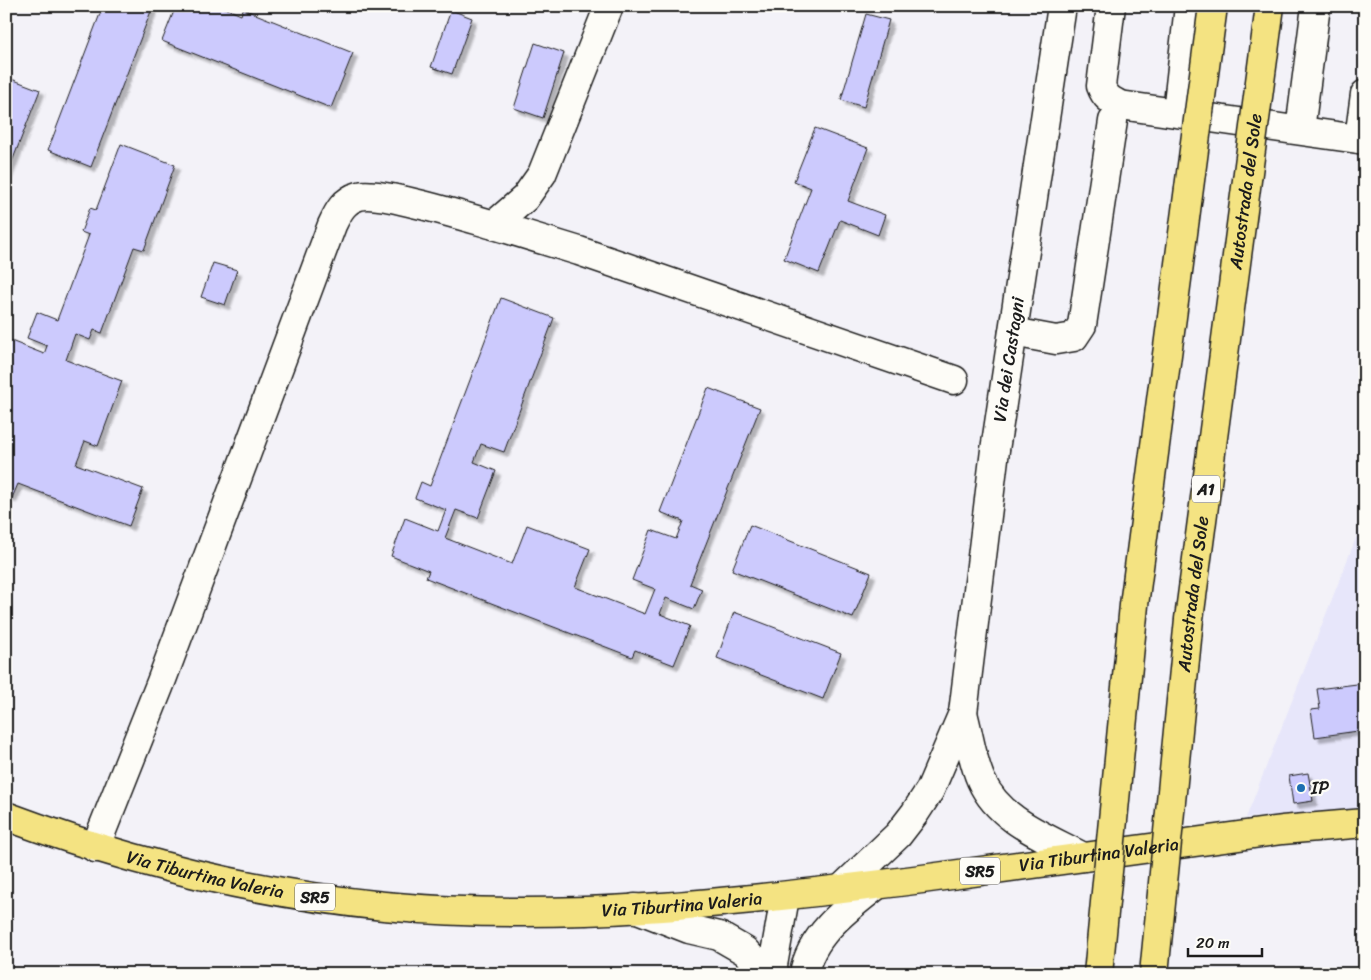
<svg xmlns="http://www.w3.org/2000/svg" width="1371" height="980" viewBox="0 0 1371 980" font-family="Sriracha,sans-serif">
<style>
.built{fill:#e7e6fa}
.building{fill:#cccafd;stroke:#1c1c1c;filter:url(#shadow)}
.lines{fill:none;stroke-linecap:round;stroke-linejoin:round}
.minor-casing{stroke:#1c1c1c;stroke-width:31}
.major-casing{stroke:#1c1c1c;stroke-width:31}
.minor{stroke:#fdfcf7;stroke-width:28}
.major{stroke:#f4e382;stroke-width:28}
.highway-bridge-casing{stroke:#1c1c1c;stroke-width:31;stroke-linecap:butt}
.highway-bridge{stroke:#f4e382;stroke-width:28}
.poi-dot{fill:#1f6fb2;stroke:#fdfcf7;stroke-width:2}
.labels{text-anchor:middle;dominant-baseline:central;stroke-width:4.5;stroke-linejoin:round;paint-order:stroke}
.shield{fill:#fdfcf7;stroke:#605f5e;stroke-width:1}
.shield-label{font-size:16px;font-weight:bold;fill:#1c1c1c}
.street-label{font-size:18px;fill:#1c1c1c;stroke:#fdfcf7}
.poi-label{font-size:18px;fill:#1c1c1c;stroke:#fdfcf7;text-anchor:start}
</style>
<defs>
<filter id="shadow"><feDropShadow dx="4.5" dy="4.5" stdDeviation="1" flood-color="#0004"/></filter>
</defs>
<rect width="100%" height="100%" fill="#f3f2f8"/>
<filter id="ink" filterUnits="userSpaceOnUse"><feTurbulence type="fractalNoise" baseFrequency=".02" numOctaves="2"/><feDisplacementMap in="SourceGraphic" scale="10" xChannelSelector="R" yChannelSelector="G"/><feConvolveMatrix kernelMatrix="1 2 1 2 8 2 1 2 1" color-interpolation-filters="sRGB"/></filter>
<g filter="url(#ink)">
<path class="built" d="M1365 515V808L1246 818Z"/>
<path class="building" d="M103 6H153L91 167 48 150Z
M176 6H220L241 15 243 9 353 53 331 108 162 41Z
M451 10 472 18 452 74 431 67Z
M866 14 889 20 864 107 841 100Z
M535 43 564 53 543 118 514 108Z
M6 77 40 90 6 177Z
M815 128 868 148 848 201 885 215 878 235 840 220 819 273 784 259 811 188 794 181Z
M121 144 175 165 144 250 134 247 102 333 94 330 90 340 75 334 66 360 122 381 98 446 85 441 76 464 143 489 129 526 18 484 12 498 6 496V434L11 421 6 419V339L44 354 47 346 27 338 37 312 57 320 89 235 81 232 90 208 96 210Z
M213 263 237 270 225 305 201 297Z
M501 298 554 318 504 452 481 444 474 462 496 471 478 518 456 510 445 538 512 564 527 525 590 549 575 587 645 614 655 589 632 580 651 530 676 539 683 521 660 512 708 388 760 408 690 584 702 589 694 609 666 598 660 614 690 626 674 665 635 650 632 657 426 578 429 571 391 556 405 518 438 531 446 510 415 498 421 482 430 486Z
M750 525 871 573 853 618 732 570Z
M734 612 841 653 823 699 717 658Z
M1365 683V730L1315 737 1311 710 1320 709 1317 689Z
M1308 773 1313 801 1293 804 1289 776Z"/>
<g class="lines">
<defs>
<g id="minor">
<path d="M1111 6 1101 86C1105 97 1110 100 1120 105L1365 140"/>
<path d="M1177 112 1189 6"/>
<path d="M1300 130 1316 6"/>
<path d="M1359 139 1365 94"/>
<path d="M494 225 579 251 954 380"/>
<path d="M1013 332 1056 340 1074 337 1082 325 1113 121"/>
<path d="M963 713C969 735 972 760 981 780 999 821 1046 837 1083 857"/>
<path d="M95 848 161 682 332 225C338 212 344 200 359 196 379 190 469 218 494 225L525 198 542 174 609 6"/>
<path id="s1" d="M841 889 898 835 915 813 930 790 963 713 995 450 1062 6"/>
<path d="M635 908 689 929 719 936 745 951 766 974"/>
<path d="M774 974 773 965 785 897"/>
<path d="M804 974C810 935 849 907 877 885"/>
</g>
<g id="major">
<path id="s2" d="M6 816C129 862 254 893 384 906 563 923 744 902 922 879 1042 862 1162 846 1282 830L1365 823"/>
</g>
</defs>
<use href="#minor" class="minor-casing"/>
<use href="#major" class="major-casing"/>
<use href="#minor" class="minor"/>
<use href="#major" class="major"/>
<defs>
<g id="highway-bridge">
<path d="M1098 974 1134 605 1213 6"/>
<path id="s3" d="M1154 974 1189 619 1270 6"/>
</g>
</defs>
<use href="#highway-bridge" class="highway-bridge-casing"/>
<use href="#highway-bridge" class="highway-bridge"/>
</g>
</g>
<circle class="poi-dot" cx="1301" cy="788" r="5"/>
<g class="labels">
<g class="shield">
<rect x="1192" y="475.5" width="28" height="27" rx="4"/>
<rect x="960" y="857.5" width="40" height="27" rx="4"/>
<rect x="295" y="883.5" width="40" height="27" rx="4"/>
</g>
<g class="shield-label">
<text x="1206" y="489">A1</text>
<text x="980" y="871">SR5</text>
<text x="315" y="897">SR5</text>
</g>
<g class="street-label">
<text stroke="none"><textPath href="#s3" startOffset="788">Autostrada del Sole</textPath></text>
<text stroke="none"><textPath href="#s1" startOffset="574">Via dei Castagni</textPath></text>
<text stroke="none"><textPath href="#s3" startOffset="382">Autostrada del Sole</textPath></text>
<text stroke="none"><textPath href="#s2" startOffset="1108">Via Tiburtina Valeria</textPath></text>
<text stroke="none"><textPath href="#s2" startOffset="208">Via Tiburtina Valeria</textPath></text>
<text stroke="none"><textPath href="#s2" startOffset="688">Via Tiburtina Valeria</textPath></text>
</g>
<g class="poi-label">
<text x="1311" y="788">IP</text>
</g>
</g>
<rect width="1371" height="980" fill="none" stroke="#fdfcf7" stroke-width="25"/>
<rect x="12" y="12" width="1346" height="955" fill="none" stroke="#1c1c1c" stroke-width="2" filter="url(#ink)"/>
<path d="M1188 948v8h74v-8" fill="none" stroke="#1c1c1c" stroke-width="2.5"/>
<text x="1196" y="948" font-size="15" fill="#1c1c1c" stroke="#fdfcf7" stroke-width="4" paint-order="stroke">20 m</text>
</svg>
